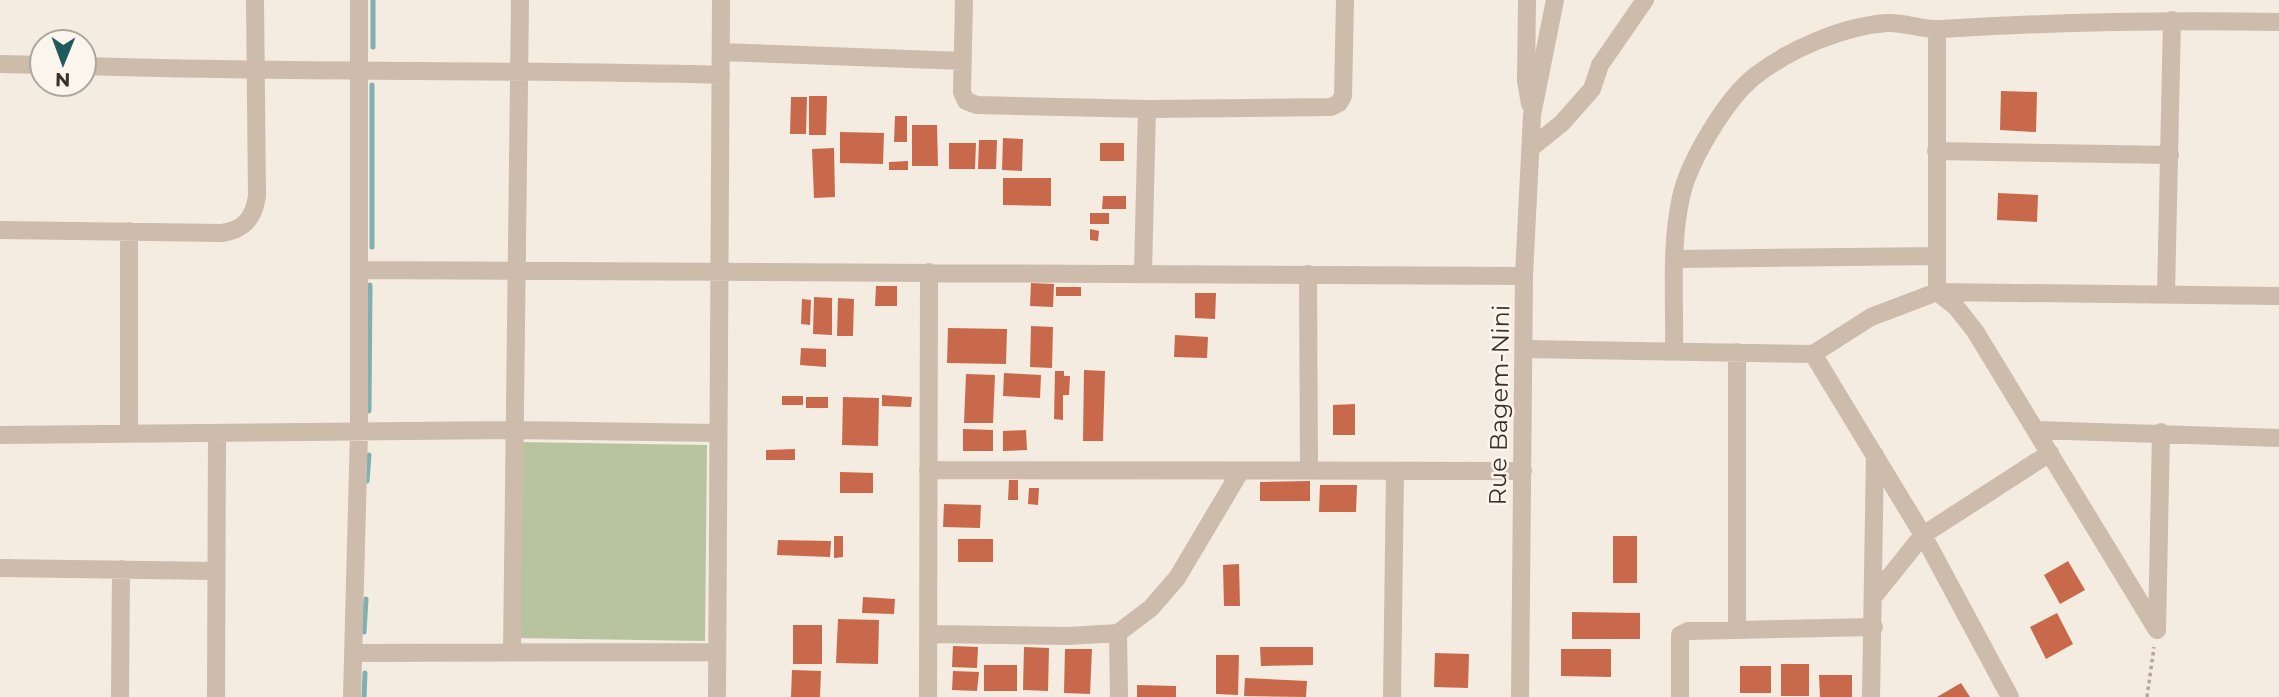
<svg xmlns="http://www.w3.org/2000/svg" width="2279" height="697" viewBox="0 0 2279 697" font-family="Montserrat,sans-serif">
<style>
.green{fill:#b8c4a0}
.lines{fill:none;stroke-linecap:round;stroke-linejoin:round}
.stream{stroke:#7fb0b2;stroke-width:5}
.building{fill:#c8694b}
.path{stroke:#b9a596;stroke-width:3.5;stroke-dasharray:3.5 3.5;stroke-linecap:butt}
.minor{stroke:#cdbbac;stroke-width:18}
.tertiary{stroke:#cdbbac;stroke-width:18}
.labels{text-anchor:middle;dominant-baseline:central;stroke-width:5;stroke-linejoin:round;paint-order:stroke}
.street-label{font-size:24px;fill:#3b302b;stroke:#fbf5ee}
</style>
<rect width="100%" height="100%" fill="#f4ebe1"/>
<path class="green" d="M517 442 707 445 705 641 514 638Z"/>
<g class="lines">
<path class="stream" d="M373 47V0
M372 85V247
M369 411 370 285
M367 481 369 455
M364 632 366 599
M364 697 365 673"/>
</g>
<path class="building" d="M2001 91 2037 92 2036 132 2000 130Z
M809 96H827L826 135H809Z
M791 97H807L806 134H790Z
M895 116H907V142H894Z
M912 125H937L938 166H912Z
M840 132 884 133 883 164 840 163Z
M1003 138 1023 139 1022 171 1002 170Z
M979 140H997L996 169H978Z
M949 143H976L975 169H949Z
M1100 143H1124V161H1100Z
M834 148 835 197 814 198 812 149Z
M908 161V170H889V162Z
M1003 178H1051V206L1003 205Z
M1998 193 2038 195 2037 222 1997 220Z
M1103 196H1126V209H1102Z
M1090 213H1109V224H1090Z
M1090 229 1099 231 1098 241 1090 240Z
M1031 283 1054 284 1053 307 1030 306Z
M876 286H897V306H875Z
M1056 287H1081V296H1056Z
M1195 293H1216L1215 319 1195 318Z
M814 297 832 298V335L813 334Z
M838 298 854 299 853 336H837Z
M802 299 811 300 810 325 801 324Z
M1031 326 1053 327 1052 368 1030 367Z
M948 328 1007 329 1006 364 947 363Z
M1175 335 1208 337 1207 358 1174 357Z
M801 348 826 349V367L800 365Z
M1084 370 1105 371 1103 441H1083Z
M1055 371H1064V376H1070L1069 395H1063V420L1054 419Z
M1004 373 1041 375 1040 398 1003 396Z
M966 374 995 375 993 423H964Z
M882 395 912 397 911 407 882 406Z
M782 396H803V405H782Z
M806 397H828V408H806Z
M843 397 879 398 878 446 842 445Z
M1355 404V435H1333V405Z
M963 429 993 430V451H963Z
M1026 430 1027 450 1003 451V431Z
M795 449V460H766V450Z
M840 472 873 473V493H840Z
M1009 480H1018V500H1008Z
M1310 481V501H1260V482Z
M1320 485H1357L1356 512H1319Z
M1029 488H1039L1038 505 1028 504Z
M944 504 981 505 980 528 943 527Z
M834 536H843V557L834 558Z
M1613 536H1637V583H1613Z
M958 539H993V562H958Z
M778 540 831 541 830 557 777 555Z
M2068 561 2085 590 2060 604 2044 575Z
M1239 564 1240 606H1224L1223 565Z
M863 597 895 599 894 614 862 613Z
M1572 612 1640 613V639H1572Z
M2057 613 2073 644 2046 659 2030 627Z
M838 619 879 620 878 664 836 663Z
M793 625H822V664H793Z
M953 646 978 647 977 668 952 667Z
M1024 647 1049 648 1048 691 1023 690Z
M1260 647H1313V665L1261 666Z
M1065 649H1092L1090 694 1064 693Z
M1561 649H1611V677L1561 676Z
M1435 653 1469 654 1468 688 1434 687Z
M1216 655H1239L1238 695 1216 694Z
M1781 664H1809V696H1781Z
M984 665H1017V691H984Z
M1740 666H1771V693H1740Z
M792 670 821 671 820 697H791Z
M953 671 979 672 977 691 952 690Z
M1819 675H1852V697H1820Z
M1245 678 1307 681 1306 697 1244 696Z
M1961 683 1970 697H1937Z
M1137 685 1176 686V697H1137Z"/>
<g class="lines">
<path class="path" d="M2147 697 2154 647"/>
<path class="minor" d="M964 0 962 92 966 101 977 105 1147 109 1331 107 1339 103 1343 96 1345 0
M1937 29V292
M721 52 963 61
M0 64 42 65
M84 66C296 73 508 69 721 75
M1531 148 1562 123 1592 89 1600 65 1645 0
M1936 151 2170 155
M0 230 222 233C244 230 254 218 257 196L255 0
M129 231V434
M1675 259 1936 256
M360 270 1524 276
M1143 272 1147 109
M1308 274 1309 470
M1937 292 1956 307 1975 331 2157 630
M2166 294 2172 20
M1524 349 1813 354 1871 317 1937 292 2279 296
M1674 351C1675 300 1670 247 1681 197 1689 161 1726 99 1755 76 1790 49 1843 26 1887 23 1905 22 1922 30 1940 29 2053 22 2165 20 2279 22
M1813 354 1923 535 2010 697
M2036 430 2279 438
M0 435 514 430 718 433
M928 470 1523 471
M0 568 216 571
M1874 596 1923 535 2050 453
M1737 630V352
M2157 630 2161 432
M1118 633 1119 697
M929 634 1068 636 1118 633 1151 608 1177 578 1240 472
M512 652 520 0
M353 653 717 652
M120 697 121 569
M216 697 217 433
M352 697 359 432V0
M717 697 721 0
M928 697 929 272
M1392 697 1395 472
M1680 697V635L1688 631 1874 627
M1871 697 1875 455"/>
<path class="tertiary" d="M1527 0 1526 81 1530 104
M1520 697 1524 276 1532 115 1555 0"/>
</g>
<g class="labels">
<g class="street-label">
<text transform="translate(1499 405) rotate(-89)">Rue Bagem-Nini</text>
</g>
</g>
<g transform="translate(63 63) rotate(181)"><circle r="33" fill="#fbf5ee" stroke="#aea6a0" stroke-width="2"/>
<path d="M0-5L12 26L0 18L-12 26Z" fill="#1f5a5e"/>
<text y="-10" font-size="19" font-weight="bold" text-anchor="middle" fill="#3b302b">N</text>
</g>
</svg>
